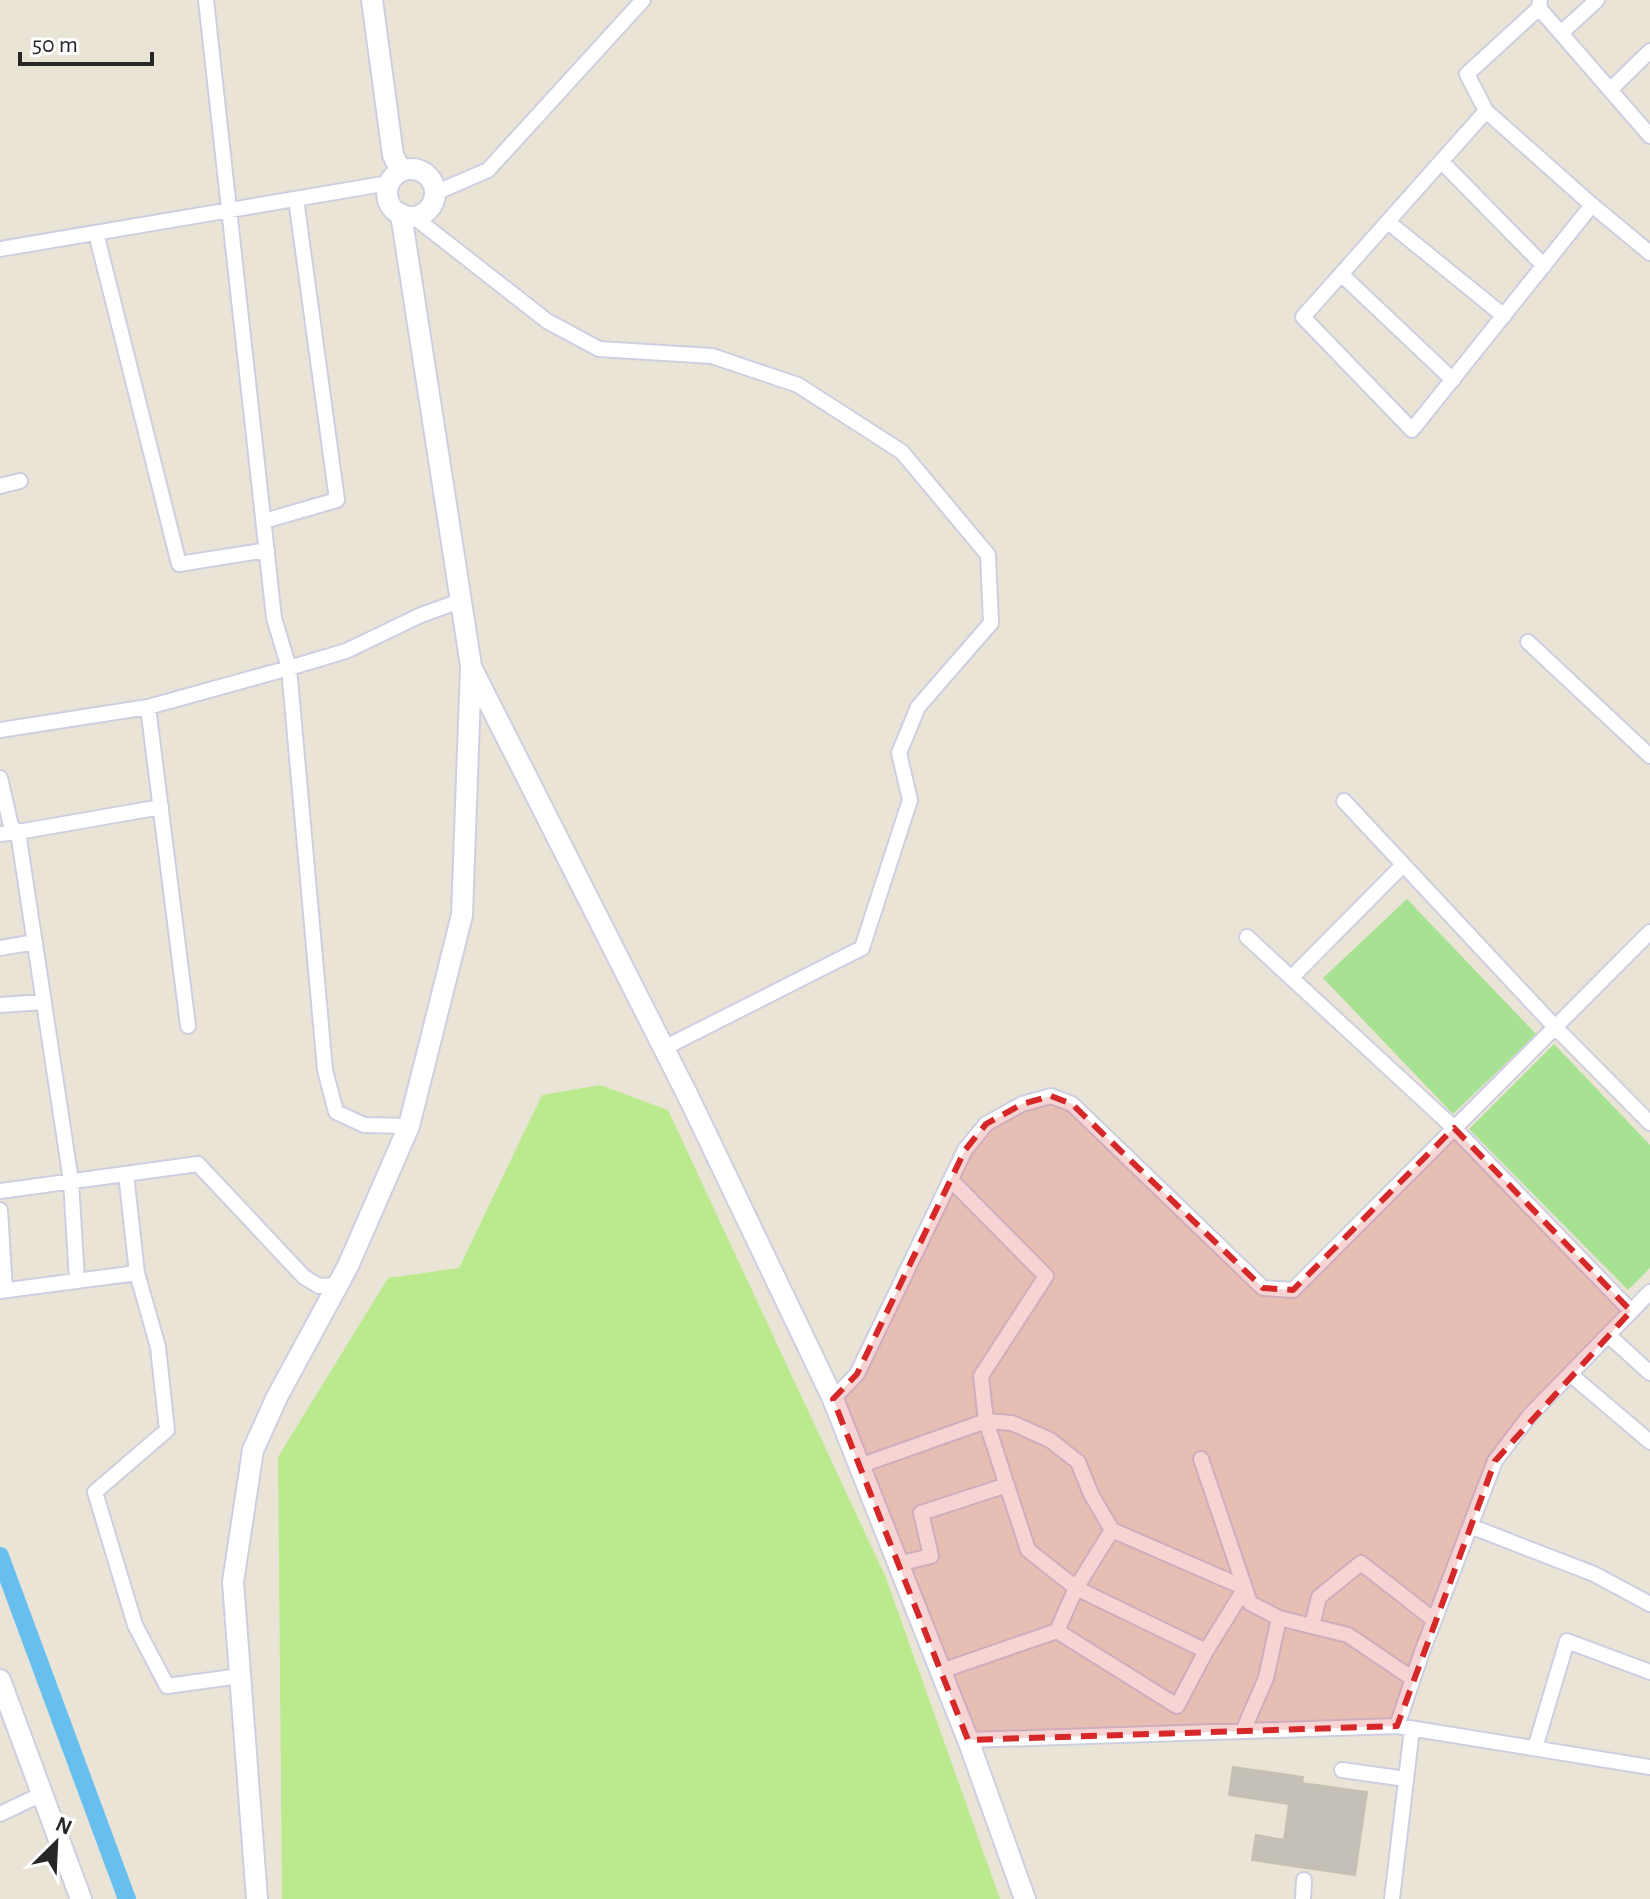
<svg xmlns="http://www.w3.org/2000/svg" width="1650" height="1899" viewBox="0 0 1650 1899" font-family="'Alegreya Sans',sans-serif">
<style>
.green{fill:#a6e292}
.pitch{fill:#baea8d}
.lines{fill:none;stroke-linecap:round;stroke-linejoin:round}
.canal{stroke:#67bfef;stroke-width:18}
.building{fill:#c5c0b7;stroke:#c5c0b2;stroke-width:2}
.street-casing{stroke:#cdcfe1;stroke-width:18}
.secondary-casing{stroke:#cdcfe1;stroke-width:24}
.street{stroke:#fff;stroke-width:14}
.secondary{stroke:#fff;stroke-width:20}
.marked{fill:#d62828;fill-opacity:0.2;stroke:#d62828;stroke-width:6;stroke-dasharray:16 10;stroke-linejoin:round}
</style>
<rect width="100%" height="100%" fill="#eae4d7"/>
<path class="green" d="M1407 899 1536 1034 1453 1114 1323 978Z
M1554 1044 1650 1145V1268L1628 1290 1469 1129Z"/>
<path class="pitch" d="M600 1085 668 1110 886 1578 1000 1899H282L278 1457 388 1278 459 1268 542 1095Z"/>
<g class="lines">
<path class="canal" d="M0 1556 127 1899"/>
</g>
<path class="building" d="M1233 1767 1303 1777 1302 1783 1367 1792 1355 1875 1252 1860 1256 1835 1284 1840 1289 1804 1229 1795Z"/>
<g class="lines">
<defs>
<path id="street" d="M206 0 274 618 289 668 325 1070 336 1112 364 1125 409 1126
M1540 0 1539 8 1650 136
M1561 33 1597 0
M1610 90 1650 51
M1486 111 1592 205 1412 430 1303 317 1486 111 1467 74 1539 8
M1442 162 1544 266
M435 193 488 170 643 0
M1592 205 1650 253
M414 217 547 321 599 349 712 356 798 385 902 452 988 555 991 623 918 707 899 753 910 800 862 948 664 1048
M1388 222 1504 316
M96 233 179 564 267 550
M0 249 389 183
M1341 274 1453 380
M0 486 20 481
M264 521 337 500 296 199
M1528 642 1650 756
M148 707 188 1026
M0 730 148 707 289 668 346 651 421 615 460 601
M0 778 11 826 18 832 161 807
M1344 801 1555 1027 1650 1123
M0 834 18 832 71 1181 77 1281
M1247 937 1454 1128 1631 1311
M0 948 35 942
M1292 977 1403 865
M0 1005 44 1002
M126 1174 137 1273 158 1347 167 1430 95 1492 135 1625 167 1686 240 1676
M0 1191 198 1164 304 1277 319 1286 338 1285
M0 1210 5 1290
M0 1291 137 1273
M1608 1335 1650 1373
M1570 1374 1650 1442
M833 1399 857 1374 965 1150 986 1124 1022 1104 1051 1096 1072 1104 1263 1288 1293 1290 1650 932
M1201 1459 1250 1603 1279 1618 1348 1635 1413 1679
M859 1466 986 1421 981 1376 1046 1276 951 1180
M1470 1526 1594 1574 1650 1604
M1112 1530 1245 1588 1206 1651 1076 1588Z
M898 1564 931 1556 921 1513 1007 1485
M1312 1626 1319 1597 1361 1563 1434 1620
M1057 1631 1177 1706 1206 1651
M941 1671 1057 1631 1076 1588 1028 1550 986 1421 1012 1423 1050 1440 1078 1462 1091 1494 1112 1530
M1397 1726 1422 1652 1495 1461 1530 1415 1650 1292
M1243 1731 1266 1678 1279 1618
M968 1740 1397 1726 1650 1767
M1535 1748 1567 1641 1650 1672
M1342 1770 1406 1779
M0 1814 42 1794
M1303 1899 1304 1880
M1392 1899 1412 1729"/>
<path id="secondary" d="M372 0 393 155 401 171
M387 193a24 24 0 1 1 48 0a24 24 0 1 1-48 0Z
M471 667 688 1096 833 1399 968 1740 1025 1899
M0 1680 81 1899
M257 1899 233 1582 253 1450 277 1397 348 1266 409 1126 462 915 471 666 401 214"/>
</defs>
<use href="#street" class="street-casing"/>
<use href="#secondary" class="secondary-casing"/>
<use href="#street" class="street"/>
<use href="#secondary" class="secondary"/>
</g>
<path class="marked" d="M1051 1096 1072 1104 1263 1288 1293 1290 1454 1128 1631 1311 1495 1461 1397 1726 968 1740 833 1399 857 1374 965 1150 986 1124 1022 1104Z"/>
<g transform="translate(56 1843) rotate(24)" stroke="#ffffff" stroke-width="6" paint-order="stroke">
<path d="M0-6L14 30L0 20L-14 30Z" fill="#272727"/>
<text y="-12" font-size="22" font-weight="bold" text-anchor="middle" fill="#272727">N</text>
</g>
<path d="M20 52v12h132v-12" fill="none" stroke="#272727" stroke-width="4"/>
<text x="32" y="52" font-size="24" fill="#272727" stroke="#ffffff" stroke-width="6" paint-order="stroke">50 m</text>
</svg>
